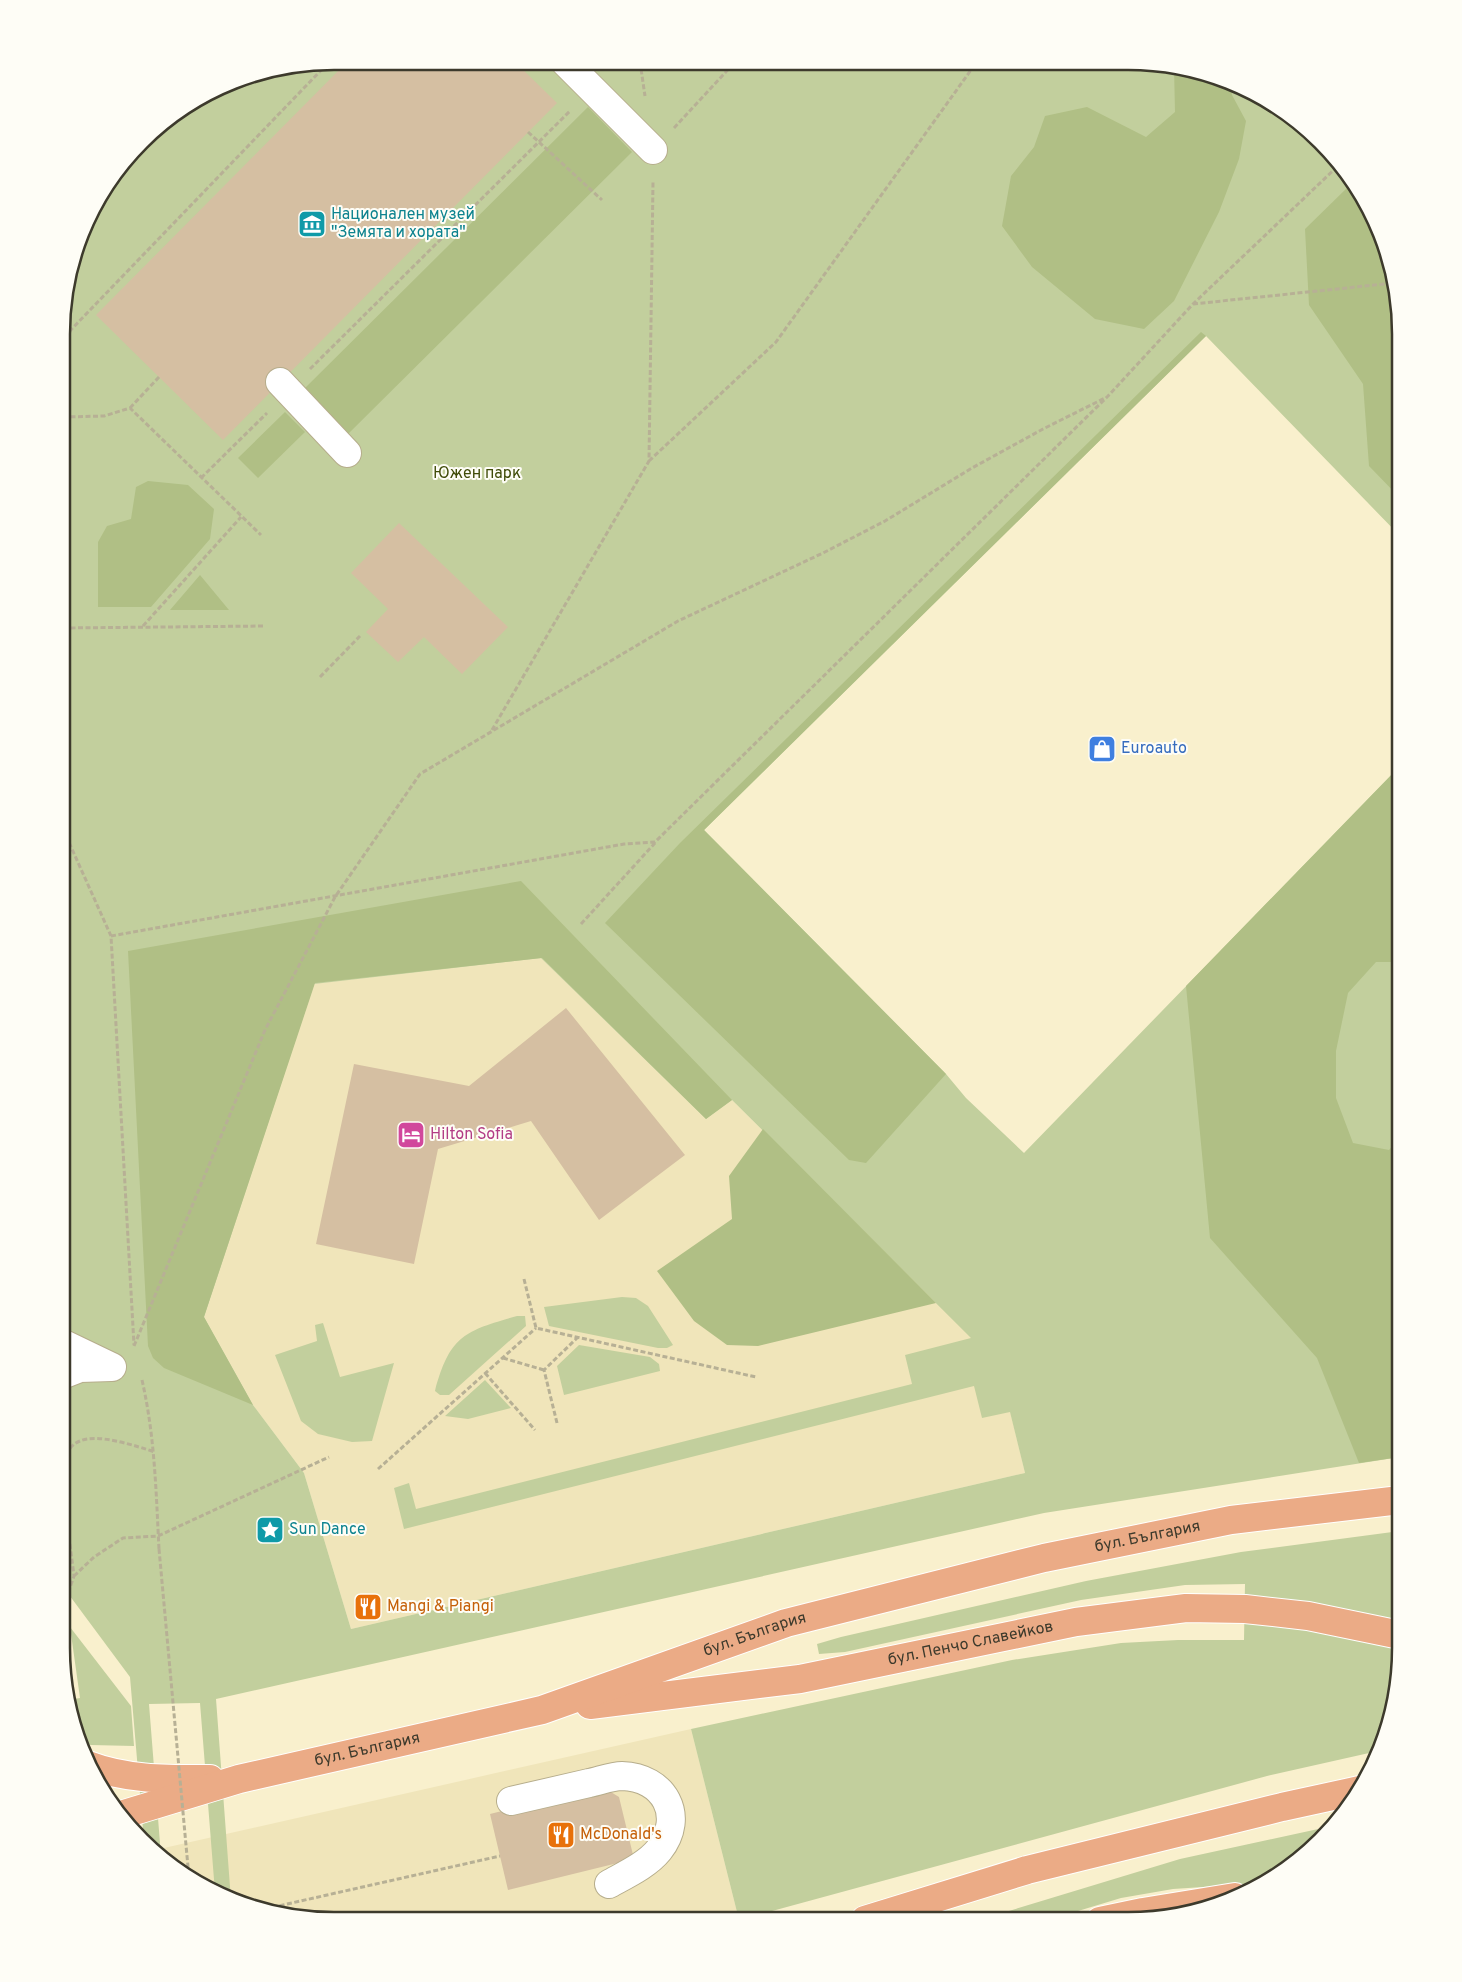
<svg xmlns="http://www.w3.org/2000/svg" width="1462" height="1982" viewBox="0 0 1462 1982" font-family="Overpass,sans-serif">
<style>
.built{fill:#f0e5ba}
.green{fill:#c2cf9d;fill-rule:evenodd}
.forest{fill:#b0bf85}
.building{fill:#d5bfa2}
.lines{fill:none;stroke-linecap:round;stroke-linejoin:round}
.minor-casing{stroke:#b6ad8c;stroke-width:30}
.major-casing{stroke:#fff;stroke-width:30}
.path{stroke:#b7b095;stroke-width:3;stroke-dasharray:5 2.5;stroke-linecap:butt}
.minor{stroke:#fff;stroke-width:28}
.major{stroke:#ebab86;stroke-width:28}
.path-bridge{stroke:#b7b095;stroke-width:3;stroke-dasharray:5 2.5;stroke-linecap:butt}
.labels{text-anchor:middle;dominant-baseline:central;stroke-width:4;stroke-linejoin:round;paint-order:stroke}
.culture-label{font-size:16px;fill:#0d838f;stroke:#fefdf6;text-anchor:start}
.park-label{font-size:16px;fill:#3f4b07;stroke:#fefdf6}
.shop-label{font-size:16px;fill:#366cbe;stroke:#fefdf6;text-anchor:start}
.hotel-label{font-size:16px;fill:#b23c85;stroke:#fefdf6;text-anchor:start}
.street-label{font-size:16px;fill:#3d3a2c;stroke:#fefdf6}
.food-label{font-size:16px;fill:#c56008;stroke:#fefdf6;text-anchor:start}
.rim{fill:none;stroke:#3d3a2c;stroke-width:2.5}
</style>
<rect width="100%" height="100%" fill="#f9f0cd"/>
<path class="built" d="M542 958 706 1119 732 1100 999 1365 1025 1473 351 1629 304 1473 253 1405 204 1317 314 983Z
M691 1729 739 1920 299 1918 230 1900 182 1875 155 1850Z"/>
<path class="green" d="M334 61 1164 64 1232 82 1280 107 1333 154 1372 213 1392 264 1401 334V537L1206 336 704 830 946 1074 966 1098 1024 1153 1401 765 1400 1457 1044 1513 216 1699 231 1900 215 1892 200 1703 149 1704 161 1856 144 1841 130 1677 61 1584 64 298 98 198 155 129 246 76ZM541 958 706 1119 732 1100 971 1338 905 1355 912 1384 416 1509 409 1483 394 1488 404 1529 974 1386 982 1418 1010 1412 1025 1473 351 1629 304 1473 253 1405 204 1317 314 984Z
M622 1297 636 1298 648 1306 673 1345 667 1348H658L549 1326 544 1307Z
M517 1316H525L526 1326 449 1395H440L435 1391C450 1335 465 1331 517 1316Z
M323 1323 340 1377 394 1363 372 1441 352 1442 318 1434 301 1421 275 1355 317 1341 315 1325Z
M579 1345 650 1357 659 1364 660 1371 564 1395 557 1366Z
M485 1380 511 1408 468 1419 445 1416Z
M1400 1531C1400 1598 1408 1690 1378 1751L1267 1776 739 1920 691 1729 1012 1660 1121 1643 1178 1640H1244L1245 1584 1185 1585 1081 1600 845 1652 819 1654 817 1644 841 1637 1086 1581 1241 1552Z
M70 1627 131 1706 134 1746 91 1745 79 1742 70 1718 68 1700 80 1698Z
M1332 1826 1308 1853 1263 1883 1173 1889 1121 1898 1045 1921 979 1920 1180 1859Z"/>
<path class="forest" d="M1174 67 1229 81 1232 95 1246 121 1239 159 1219 212 1174 301 1144 329 1095 319 1032 267 1002 226 1011 176 1034 147 1045 116 1087 107 1146 137 1175 112Z
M588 107 632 152 347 435 303 390Z
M1349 186 1356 189 1372 213 1392 264 1401 334V499L1369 466 1363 384 1309 305 1305 229Z
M1201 332 1206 336 704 830 946 1074 866 1163 849 1160 605 923 680 843Z
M285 412 305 432 258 478 238 458Z
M148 481 188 485 214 509 210 539 151 607H98V542L107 526 131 519 136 487Z
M200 575 229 610H170Z
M1401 765 1400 962H1376L1348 993 1336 1051V1098L1353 1143 1389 1150 1400 1137V1457L1359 1463 1317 1358 1210 1238 1186 986Z
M521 881 732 1100 706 1119 542 958 315 983 204 1317 253 1405 164 1368 153 1358 148 1346 128 951Z
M763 1129 936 1303 758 1346 727 1345 694 1321 657 1271 732 1219 729 1176Z"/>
<path class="building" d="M348 61 515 62 557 103 223 440 96 315Z
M399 523 508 627 462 674 424 637 398 662 366 632 388 609 351 573Z
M566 1008 685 1155 599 1220 531 1121 438 1149 414 1264 316 1244 354 1064 469 1086Z
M601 1786 619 1797 634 1859 508 1890 490 1814Z"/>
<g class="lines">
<defs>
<path id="minor" d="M565 62 653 150
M280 382 347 453
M62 1343 112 1367
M62 1375 80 1368 111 1367
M511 1801C537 1795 563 1789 589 1783 599 1781 612 1776 622 1776 664 1777 686 1816 659 1850 647 1865 625 1875 609 1884"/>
<g id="major">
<path id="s1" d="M590 1705 800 1679 1076 1622 1186 1608 1245 1609 1308 1616 1400 1635"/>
<path d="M88 1765C127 1780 169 1779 210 1779"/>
<path id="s2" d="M121 1815 239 1779 542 1710 786 1623 1044 1558 1231 1520 1400 1500"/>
<path d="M865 1920 1027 1870 1282 1807 1360 1790"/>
<path d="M1100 1921 1143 1912 1235 1897"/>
</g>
</defs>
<use href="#minor" class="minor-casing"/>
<use href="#major" class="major-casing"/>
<path class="path" d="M640 62 645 96
M674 128 735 62
M528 132 602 200
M1193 304 1394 283
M64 337 329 62
M310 369 570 111
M130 408 159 377
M63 417 104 416 130 408 261 535
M649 461 776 342 976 63
M201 478 267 413
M143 626 241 517
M63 628 263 626
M320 677 360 636
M492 730 649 461 653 182
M63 829 111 936 134 1345
M581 924 655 843
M111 936 624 844 655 842 1108 396 1193 304 1340 164
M524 1279 536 1328 756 1377
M134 1346 265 1030 335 897 420 774 678 621 823 553 885 521 972 468 1043 429 1105 398
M503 1358 544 1370
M485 1373 535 1430
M142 1380C155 1437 156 1492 159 1549
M557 1423 544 1370 577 1338
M62 1461C67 1453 71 1444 80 1441 98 1433 136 1446 155 1452
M378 1469 536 1328
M74 1576 94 1557 123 1538 158 1536 329 1457
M61 1614 74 1576 62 1482
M265 1909 500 1856"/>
<use href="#minor" class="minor"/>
<use href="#major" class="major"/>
<path class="path-bridge" d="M159 1549 189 1878"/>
</g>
<defs>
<symbol id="museum-square" viewBox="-11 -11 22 22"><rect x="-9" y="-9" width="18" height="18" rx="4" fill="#0f9aa8" stroke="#fefdf6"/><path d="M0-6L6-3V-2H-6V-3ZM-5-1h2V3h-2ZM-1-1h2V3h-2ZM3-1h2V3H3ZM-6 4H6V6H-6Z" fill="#fff"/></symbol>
<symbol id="shop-square" viewBox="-11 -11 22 22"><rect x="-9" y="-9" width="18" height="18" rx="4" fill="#3f7fe0" stroke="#fefdf6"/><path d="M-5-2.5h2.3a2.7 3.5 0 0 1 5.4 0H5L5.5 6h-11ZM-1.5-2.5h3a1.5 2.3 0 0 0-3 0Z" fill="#fff"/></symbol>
<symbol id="hotel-square" viewBox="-11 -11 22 22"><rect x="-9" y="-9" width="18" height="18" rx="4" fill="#d1479c" stroke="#fefdf6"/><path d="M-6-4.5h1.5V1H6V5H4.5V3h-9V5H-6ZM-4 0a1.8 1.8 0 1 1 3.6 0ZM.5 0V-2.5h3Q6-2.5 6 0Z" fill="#fff"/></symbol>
<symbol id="sight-square" viewBox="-11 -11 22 22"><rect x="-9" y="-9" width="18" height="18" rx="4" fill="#0f9aa8" stroke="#fefdf6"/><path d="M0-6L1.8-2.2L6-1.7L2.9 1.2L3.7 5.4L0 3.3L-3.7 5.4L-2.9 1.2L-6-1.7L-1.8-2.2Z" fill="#fff"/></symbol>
<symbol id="restaurant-square" viewBox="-11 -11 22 22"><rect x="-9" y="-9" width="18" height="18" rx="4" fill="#e8710a" stroke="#fefdf6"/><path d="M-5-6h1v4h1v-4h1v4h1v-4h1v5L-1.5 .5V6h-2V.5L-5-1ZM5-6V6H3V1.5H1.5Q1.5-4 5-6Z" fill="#fff"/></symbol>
</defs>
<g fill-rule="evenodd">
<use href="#museum-square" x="296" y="208" width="32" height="32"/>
<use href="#shop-square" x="1086" y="733" width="32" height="32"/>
<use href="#hotel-square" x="395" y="1119" width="32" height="32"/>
<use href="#sight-square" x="254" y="1514" width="32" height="32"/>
<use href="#restaurant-square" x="352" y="1591" width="32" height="32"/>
<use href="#restaurant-square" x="545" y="1819" width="32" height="32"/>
</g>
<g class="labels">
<g class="culture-label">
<text x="331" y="215">Национален музей<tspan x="331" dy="18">"Земята и хората"</tspan></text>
<text x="289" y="1530">Sun Dance</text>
</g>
<g class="park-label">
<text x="477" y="474">Южен парк</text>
</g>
<g class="shop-label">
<text x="1121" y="749">Euroauto</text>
</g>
<g class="hotel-label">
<text x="430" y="1135">Hilton Sofia</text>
</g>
<g class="street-label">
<text stroke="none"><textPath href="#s2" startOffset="1065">бул. България</textPath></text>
<text stroke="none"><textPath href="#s2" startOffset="660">бул. България</textPath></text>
<text stroke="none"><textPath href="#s1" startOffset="386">бул. Пенчо Славейков</textPath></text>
<text stroke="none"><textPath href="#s2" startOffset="255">бул. България</textPath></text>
</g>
<g class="food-label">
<text x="387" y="1607">Mangi &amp; Piangi</text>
<text x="580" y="1835">McDonald's</text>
</g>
</g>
<path d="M0 0H1462V1982H0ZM334 70H1128A264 264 0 0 1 1392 334V1648A264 264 0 0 1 1128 1912H334A264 264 0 0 1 70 1648V334A264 264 0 0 1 334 70Z" fill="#fefdf6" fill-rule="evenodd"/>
<path class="rim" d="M334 70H1128A264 264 0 0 1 1392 334V1648A264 264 0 0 1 1128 1912H334A264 264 0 0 1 70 1648V334A264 264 0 0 1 334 70Z"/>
</svg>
